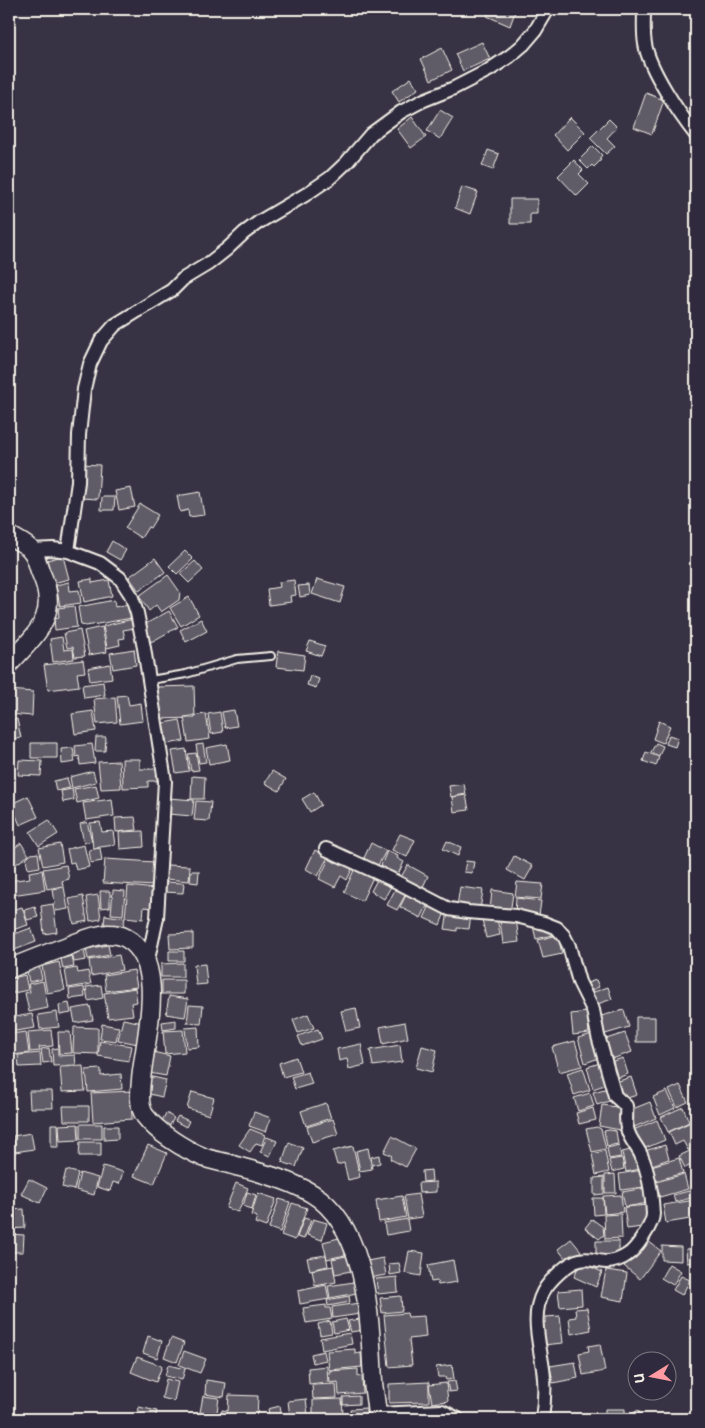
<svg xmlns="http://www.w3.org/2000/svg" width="705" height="1428" viewBox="0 0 705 1428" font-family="Mali,sans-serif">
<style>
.building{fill:#5f5c67;stroke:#f4f1e8}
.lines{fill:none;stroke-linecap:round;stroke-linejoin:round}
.service-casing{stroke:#f4f1e8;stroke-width:10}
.minor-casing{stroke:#f4f1e8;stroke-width:16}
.secondary-casing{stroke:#f4f1e8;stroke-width:21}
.service{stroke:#2f2a3d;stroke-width:6}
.minor{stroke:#2f2a3d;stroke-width:12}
.secondary{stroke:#2f2a3d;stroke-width:18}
</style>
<rect width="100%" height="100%" fill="#373244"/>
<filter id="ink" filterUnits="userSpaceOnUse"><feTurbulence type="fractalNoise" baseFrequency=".02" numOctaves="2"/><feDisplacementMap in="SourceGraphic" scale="10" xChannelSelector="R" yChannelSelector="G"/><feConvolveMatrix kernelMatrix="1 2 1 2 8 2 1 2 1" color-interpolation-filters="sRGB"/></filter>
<g filter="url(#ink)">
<path class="building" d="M490 9H516L510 26 487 16Z
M482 42 490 59 463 71 455 54Z
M442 48 452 70 431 80 421 59Z
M411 78 418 89 399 102 392 91Z
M646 93 664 100 652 134 634 127Z
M440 110 453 118 440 139 427 131Z
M412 117 426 137 411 148 397 129Z
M570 117 585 132 567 150 553 135Z
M609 119 617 127 607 138 615 146 606 154 590 138Z
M593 146 602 155 599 159 601 160 594 167 592 165 588 169 579 160Z
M488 150 499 154 493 170 482 166Z
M574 160 583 170 579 174 589 184 577 196 558 176Z
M462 187 478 192 470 214 455 208Z
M510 199H537V214H530V224H510Z
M82 464 100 465 98 499 81 498Z
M131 488 135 507 119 510 115 491Z
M200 492 204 515 189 517 188 510 180 512 177 496Z
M102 497H115L114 510H101Z
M140 504 158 515 150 528 148 527 141 538 125 528Z
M112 541 126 550 120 560 106 552Z
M185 551 193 559 177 574 169 566Z
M63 556 69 579 53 583 47 560Z
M155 558 165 572 139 591 129 577Z
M195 561 203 570 189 583 180 574Z
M168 575 180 592 179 600 161 612 156 605 149 611 139 596Z
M92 579V583L109 580 112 596 84 602 80 581Z
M317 579 345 587 340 603 312 594Z
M294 580 296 595 290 596 291 602 269 605 267 589 280 587 279 582Z
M69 582 70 591 79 590 81 603 60 606 56 585Z
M309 585 310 595 300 597 298 586Z
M189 597 199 615 181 626 170 608Z
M114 600 115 607 129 604 132 618 86 626 81 625 78 607Z
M74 606 77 627 55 630 54 619 59 618 58 608Z
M169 611 178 627 151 642 142 626Z
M133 619 135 628 123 630 125 638 119 639 120 645 107 648 103 626Z
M201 619 207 631 186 642 180 630Z
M102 627 107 652 89 655 84 631Z
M80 630 85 656 75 657 73 647 67 648 64 633Z
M62 637 64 650 73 649 74 659 53 662 50 639Z
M310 641 325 646 321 656 306 651Z
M134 649 136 665 113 669 110 653Z
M278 651 305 655 303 670 276 667Z
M83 660 85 672 77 673 79 686 48 690 44 665Z
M110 664 112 678 90 681 88 668Z
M310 676 319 679 316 688 307 685Z
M103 682 105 695 84 698 82 685Z
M194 686 195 718 158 719 157 687Z
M9 690 33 692 32 716 9 714Z
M127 695 129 705 141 703 143 721 120 724 117 696Z
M115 697 117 722 97 724 94 699Z
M234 710 237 726 225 728 222 712Z
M93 711 96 731 75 734 72 714Z
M220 712 223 732 211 734 208 714Z
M206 714 210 739 188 742 184 717Z
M17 719 21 738 9 740V721Z
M180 720 184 741 167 744 163 723Z
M659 721 670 726 663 743 653 739Z
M669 735 678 738 675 747 666 744Z
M96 737H106L105 751H95Z
M31 743H57V758H31Z
M656 743 663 746 659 756 651 752Z
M92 744 95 763 80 765 79 756 76 757 75 746Z
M203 744 206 762 199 763 196 745Z
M227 744 230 760 209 764 206 748Z
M73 748 75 762 62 764 61 749Z
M186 749 189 771 176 773 172 751Z
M646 752 659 757 656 766 643 761Z
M196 753 199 770 191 771 188 754Z
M122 759H140V769H157V781H148V787L123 788Z
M19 760 42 761 41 776 18 775Z
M119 761 121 788 101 789 98 762Z
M93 771 96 782 72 788 70 777Z
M272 771 286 779 279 791 265 783Z
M192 776 205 777 204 799H191Z
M67 778 70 788 56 791 54 781Z
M464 784 466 794 451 797 449 786Z
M96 785 99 798 77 803 74 789Z
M72 789 74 800 63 802 61 791Z
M314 792 321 805 310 812 302 799Z
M466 795 469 810 454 812 452 797Z
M28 796 38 817 20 825 11 804Z
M169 798 194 800 192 816 168 814Z
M112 799 114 816 86 820 83 803Z
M196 801 211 802 209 821 194 820Z
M135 817 137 830 116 832 115 818Z
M49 820 58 834 39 846 30 832Z
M87 822 92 841 84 843 80 824Z
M100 822 102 832 113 831 115 845 93 848 90 823Z
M143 831 144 847 120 849 119 832Z
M400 834 415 840 407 857 392 850Z
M447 841 461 847 458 856 443 849Z
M21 843 29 855 12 867 9 863V852Z
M371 843 386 851 377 867 363 860Z
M60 844 63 862 43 866 39 848Z
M84 845 89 867 76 870 74 862 70 863 67 849Z
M100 848 102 861 91 863 89 850Z
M315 850 328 857 318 876 306 869Z
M387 851 398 856 397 858 404 862 397 876 380 868Z
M38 853 40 867 28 869 26 859 31 854Z
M514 856 533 866 525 880 507 870Z
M338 857 354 865 347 880 341 876 335 887 319 879 329 859 336 863Z
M105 859 155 862 154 886 103 883Z
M466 861 474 862 472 873 464 872Z
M66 865 69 879 62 881 63 886 47 889 43 869Z
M166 865 190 866 189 881 165 879Z
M408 865 428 876 422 889 401 877Z
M356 866 374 875 362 901 344 892Z
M42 870 45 890 12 895 9 881 30 878 29 872Z
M191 871H199L198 883 190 882Z
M379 876 393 883 384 899 371 891Z
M165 882 184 883 183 893 164 892Z
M517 882 543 884 541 899 515 897Z
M128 886 155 889 153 908 144 907 143 919 125 917Z
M397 886 407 892 397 910 387 905Z
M64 887 68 909 56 911 53 889Z
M460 887 483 890 480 910 457 906Z
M113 890 125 891 123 915 111 914Z
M492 890 513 893 510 914 490 911Z
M100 891H110V907L101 908Z
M408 891 429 902 421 918 400 907Z
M98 895 101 919 90 921 86 897Z
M83 896 87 921 74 924 69 899Z
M516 898 541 901 539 916 515 913Z
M431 903 446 910 440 925 424 918Z
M53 904 57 932 44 934 41 906Z
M22 907 28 925 9 931V911Z
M35 907 38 917 27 920 24 910Z
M448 912 471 915 469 929 457 928V931L445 929Z
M105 915 125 918 123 927 104 924Z
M497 917 500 935 486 938 482 919Z
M516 918 519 942 503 944 500 921Z
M533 926 551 928 553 935 536 939Z
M31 928 36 942 9 952V936Z
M193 933V948L170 949 169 934Z
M558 935 562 954 543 958 538 940Z
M108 945 110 955 88 959 86 949Z
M83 946 86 960 74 962 71 949Z
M169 951H184V961H169Z
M119 955 122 970 91 976 89 960Z
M72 956 74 967 63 969 61 959Z
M59 962 65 990 47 993 42 966Z
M183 963V977H161V964Z
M39 964 42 979 29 982 26 967Z
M205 964 207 984 196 985 194 965Z
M77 968 78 973 88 971 91 984 68 988 65 970Z
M134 970 137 987 106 991 104 975Z
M25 975 28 990 9 994V979Z
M162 980H184V994H162Z
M596 980 599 987 590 991 587 983Z
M43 981 48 1008 29 1012 25 993 30 992 28 984Z
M101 985 103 998 88 1001 86 987Z
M84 987 85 997 70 999 69 989Z
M608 987 612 999 595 1005 591 993Z
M135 988 137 1002 131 1003 133 1015 108 1018 104 993Z
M169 996 188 999 185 1017 166 1014Z
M69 1003 71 1013 60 1015 59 1005Z
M189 1005 203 1006 201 1024 187 1023Z
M90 1006 93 1020 75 1023 72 1009Z
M356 1008 360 1028 346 1031 341 1011Z
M624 1010 629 1027 602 1035 597 1017Z
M57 1012 59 1027 40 1029 38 1015Z
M587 1012 589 1033 573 1035 571 1014Z
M32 1014 35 1028 9 1032V1018Z
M308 1014 314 1028 298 1033 293 1020Z
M636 1017H655V1042H636Z
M123 1019 143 1023 138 1044 118 1040Z
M176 1020V1028L163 1030 162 1022Z
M405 1022 408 1038 383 1044 380 1027Z
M102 1024 119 1027 116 1041 100 1039Z
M74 1027 98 1028V1054L73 1053Z
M198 1027 199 1047 187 1048 185 1028Z
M318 1029 322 1039 302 1046 298 1036Z
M51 1030 53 1046 39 1047 40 1051 30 1052 28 1032Z
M183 1030 185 1052 165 1054 163 1031Z
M26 1032 29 1053 13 1055 10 1034Z
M58 1032H70L72 1053 59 1054Z
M625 1033 632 1052 609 1060 603 1040Z
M592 1034 599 1058 585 1063 578 1038Z
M100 1041 132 1046 129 1061 98 1056Z
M575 1041 582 1066 559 1072 552 1047Z
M361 1044 365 1065 349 1069 347 1059 339 1061 337 1049Z
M400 1045 402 1062 373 1066 370 1050Z
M422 1046 437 1050 432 1072 416 1068Z
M49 1048 51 1062 43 1063 41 1049Z
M58 1048V1056L75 1055 76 1065 53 1066 52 1049Z
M153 1052 170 1056 166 1076 149 1073Z
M40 1053 41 1066 19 1067 18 1055Z
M296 1057 301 1072 283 1077 279 1063Z
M623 1058 628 1074 615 1079 610 1062Z
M600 1063 607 1084 593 1089 587 1067Z
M83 1066 85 1091 62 1092 60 1067Z
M583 1068 590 1090 574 1095 567 1073Z
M101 1069V1076L121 1074 122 1089 88 1092 86 1070Z
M308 1072 312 1084 295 1089 291 1077Z
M148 1076 166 1080 162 1097 145 1093Z
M631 1077 637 1095 621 1100 616 1082Z
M680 1085 688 1102 677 1107 669 1090Z
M608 1088 612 1100 597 1105 593 1092Z
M29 1091H52L53 1108H30Z
M131 1091 132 1119 93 1122 91 1093Z
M667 1091 675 1108 660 1115 653 1097Z
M192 1092 214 1098 209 1115 187 1108Z
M590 1093 594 1106 578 1111 574 1098Z
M650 1102 656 1118 632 1128 629 1120 634 1118 630 1110Z
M326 1103 331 1118 306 1126 301 1111Z
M602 1105 624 1108 620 1130 599 1126Z
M63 1106H89V1121H64Z
M683 1107 689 1122 668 1132 661 1117Z
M593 1108 596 1120 579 1124 576 1113Z
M254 1112 271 1118 266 1132 249 1126Z
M166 1113 174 1118 169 1127 161 1123Z
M178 1116 189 1121 186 1127 175 1121Z
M333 1119 338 1134 312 1142 307 1127Z
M657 1120 665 1140 641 1150 633 1130Z
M691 1122 696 1133V1146L688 1150 683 1141 675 1145 669 1132Z
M51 1124H58L59 1147H51Z
M78 1124 79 1140 60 1141 59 1125Z
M80 1124H102V1139H80Z
M104 1126H118V1139L104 1140Z
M597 1127 601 1129 606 1149 592 1152 586 1129Z
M250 1129 265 1135 262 1145 256 1143 250 1152 239 1145Z
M609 1130 616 1131 618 1144 607 1146 604 1131Z
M31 1133 34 1149 15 1152 13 1136Z
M392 1136 416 1149 406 1167 390 1159 392 1156 384 1152Z
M267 1137 277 1141 270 1156 260 1152Z
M80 1142H101V1156H79Z
M289 1142 303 1148 296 1167 282 1162Z
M148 1145 167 1153 154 1184 134 1176Z
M619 1145 621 1157 609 1159 607 1148Z
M665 1145 669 1159 649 1166 644 1151Z
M353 1146 360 1177 348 1180 344 1163 337 1165 333 1151Z
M368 1148 372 1169 360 1171 356 1151Z
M696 1148V1163L685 1168 679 1156Z
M631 1150 637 1156 640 1169 626 1172 622 1152Z
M605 1151 609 1172 596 1175 592 1154Z
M379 1155 380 1163 372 1165 371 1157Z
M622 1158 624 1169 612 1172 609 1160Z
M679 1158 683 1173 655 1181 651 1166Z
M103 1166 123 1172 119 1184 113 1182 110 1191 97 1187Z
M66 1170 78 1173 74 1190 62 1187Z
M431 1170 432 1181 423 1182 422 1171Z
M642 1170 645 1187 621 1190 619 1174Z
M80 1173 98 1178 94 1195 76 1190Z
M615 1174 616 1193H605V1175Z
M684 1174 688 1189 660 1197 656 1182Z
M604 1177V1194L594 1195V1178Z
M29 1179 47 1188 40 1203 21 1194Z
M436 1182V1192L419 1193 418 1183Z
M236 1183 248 1188 238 1212 226 1208Z
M646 1188 648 1203 625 1207 622 1192Z
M689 1191 691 1198 675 1202 673 1195Z
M247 1192 256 1195 252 1209 243 1206Z
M258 1193 276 1199 266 1227 255 1223 257 1217 251 1215Z
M418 1194 422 1217 408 1219 404 1196Z
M621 1195 623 1212 605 1214 603 1196Z
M402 1196 406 1217 379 1222 376 1200Z
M593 1198H603L604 1214 594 1215Z
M279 1199 290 1202 280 1232 269 1228Z
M695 1200 696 1218 666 1223 663 1205Z
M292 1203 307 1208 295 1240 281 1235Z
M648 1205 646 1225 642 1227 627 1229 624 1207Z
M24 1209 25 1228 9 1229V1210Z
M621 1214 622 1238 605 1239 604 1215Z
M304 1218 311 1220 304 1239 297 1237Z
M313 1219 327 1223 322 1240 307 1235Z
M407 1219 409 1231 386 1235 384 1223Z
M592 1219 603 1227 604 1235 599 1239 585 1228Z
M9 1234 24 1235 23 1252H9Z
M339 1238 343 1244 345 1255 327 1259 323 1242Z
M644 1238 661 1251 640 1279 624 1266Z
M571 1239 581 1251 568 1262 558 1249Z
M596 1241H619V1252H614V1257H596Z
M662 1246 681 1247V1261L662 1260Z
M696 1248V1262L687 1263 686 1249Z
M409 1251 424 1253 421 1276 405 1273Z
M326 1255 328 1266 310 1270 307 1258Z
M346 1256 349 1261 351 1271 335 1274 332 1259Z
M383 1258 386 1275 369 1278 367 1261Z
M453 1260 457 1282 438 1285 437 1281 431 1282 428 1265Z
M580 1262 602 1272 596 1287 574 1277Z
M399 1263 401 1273 390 1275 389 1264Z
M669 1264 681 1271 673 1285 661 1278Z
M333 1266 336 1282 315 1286 312 1270Z
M606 1270 627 1273 623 1301 601 1297Z
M681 1276 690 1280 682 1295 673 1290Z
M397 1277 398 1292 378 1294 376 1279Z
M354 1282 357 1293 330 1298 328 1286Z
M326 1285 329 1299 300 1304 298 1291Z
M581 1289 582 1305 560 1307 558 1291Z
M349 1296 350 1302 328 1306 327 1300Z
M401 1296 402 1311 382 1313 380 1298Z
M359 1303 360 1314 333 1318 332 1307Z
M326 1305V1308H330L332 1319 306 1323 303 1308Z
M587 1308 591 1330 571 1334 569 1318 576 1317 575 1309Z
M407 1313 408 1317 424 1316 426 1337 409 1339 412 1365 389 1367 384 1315Z
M560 1316 563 1343 543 1345 540 1323 546 1322V1317Z
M346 1319 349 1330 334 1333 332 1322Z
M360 1319 363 1330 351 1332 348 1321Z
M330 1321 332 1333 320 1335 318 1324Z
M350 1333 352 1344 322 1350 320 1338Z
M148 1336 162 1341 157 1358 143 1353Z
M171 1338 184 1343 177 1362 164 1357Z
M600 1344 605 1371 583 1375 579 1353 589 1351 588 1346Z
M355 1349V1354L361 1353 362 1367 329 1370 327 1351Z
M184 1351 206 1359 200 1373 179 1365Z
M324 1351 326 1360 313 1363 311 1354Z
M137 1357 162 1366 156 1382 131 1372Z
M575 1362 578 1378 553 1383 550 1366Z
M168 1365 185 1369 182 1380 165 1376Z
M452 1365 454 1379 446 1380 445 1377H438L436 1367Z
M327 1366 328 1382 309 1384 308 1368Z
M358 1369V1376H362L363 1393 339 1395 338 1382 330 1383 329 1371Z
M166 1379 178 1382 174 1401 162 1398Z
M206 1380 226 1383 224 1397 205 1394Z
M455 1381 457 1391 449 1392 447 1382Z
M429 1382V1402L389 1403V1384Z
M446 1383 448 1401 432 1403 429 1385Z
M336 1384 337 1398 313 1399 312 1385Z
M229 1395 258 1396 257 1419H221L222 1410 228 1411Z
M203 1396 219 1398 216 1419 199 1418Z
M359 1396V1404L343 1405V1397Z
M306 1399 308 1415 290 1417 288 1401Z
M342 1399 343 1414 313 1415V1400Z
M280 1406 282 1419H270L268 1409Z
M139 1407 157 1411 155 1419H137Z
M366 1408V1417H351L350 1409Z
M605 1409H625V1419H596V1416H605Z
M638 1410 643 1419H632L629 1416Z"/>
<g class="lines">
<defs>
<path id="service" d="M150 680 186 674 237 659 271 656"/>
<path id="minor" d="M644 9C644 20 643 33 645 44 649 69 680 115 696 135
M31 550 53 549 68 551 78 482 79 435 84 389 90 364 101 341 115 325 172 290 183 279 208 264 227 249 244 233 259 222 305 195 330 178 347 162 371 134 401 112 424 100 454 88 489 70 510 56 523 45 535 31 548 9
M68 551 100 563 120 578 131 595 137 613 144 648 165 781 157 918 147 964
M326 849 391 879 449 909 468 912 516 916 544 923 557 928 564 936 569 946 579 982 593 1010 598 1036 615 1096 626 1106C627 1113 625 1121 627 1128 629 1139 637 1146 641 1155 649 1173 652 1195 653 1214 653 1224 636 1250 627 1255 622 1259 613 1262 606 1262 596 1262 590 1257 580 1260 568 1262 549 1281 543 1292 529 1318 542 1350 544 1378 545 1392 544 1406 542 1419
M377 1414 442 1411 458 1419"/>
<path id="secondary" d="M9 535C14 539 28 545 31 550 36 555 38 565 40 571 61 615 37 633 9 664
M9 969C27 961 46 954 65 947 79 942 93 935 108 934 114 934 121 935 126 938 169 961 144 1042 141 1080 140 1092 138 1106 145 1116 158 1133 184 1149 203 1157 213 1161 225 1162 236 1166 262 1173 298 1182 320 1199 369 1238 370 1325 373 1382 374 1394 377 1407 377 1419"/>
</defs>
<use href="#service" class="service-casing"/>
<use href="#minor" class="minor-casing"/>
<use href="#secondary" class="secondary-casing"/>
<use href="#service" class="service"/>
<use href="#minor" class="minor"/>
<use href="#secondary" class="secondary"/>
</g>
</g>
<rect width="705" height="1428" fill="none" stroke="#2f2a3d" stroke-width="30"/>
<rect x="15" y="15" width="675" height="1398" fill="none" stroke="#f4f1e8" stroke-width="2" filter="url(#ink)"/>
<g transform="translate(652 1376) rotate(260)"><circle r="24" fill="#2f2a3d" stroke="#7e7a81"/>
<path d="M0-4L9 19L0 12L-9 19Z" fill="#ff9aa2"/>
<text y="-8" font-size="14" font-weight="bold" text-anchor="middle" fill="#f4f1e8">U</text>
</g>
</svg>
